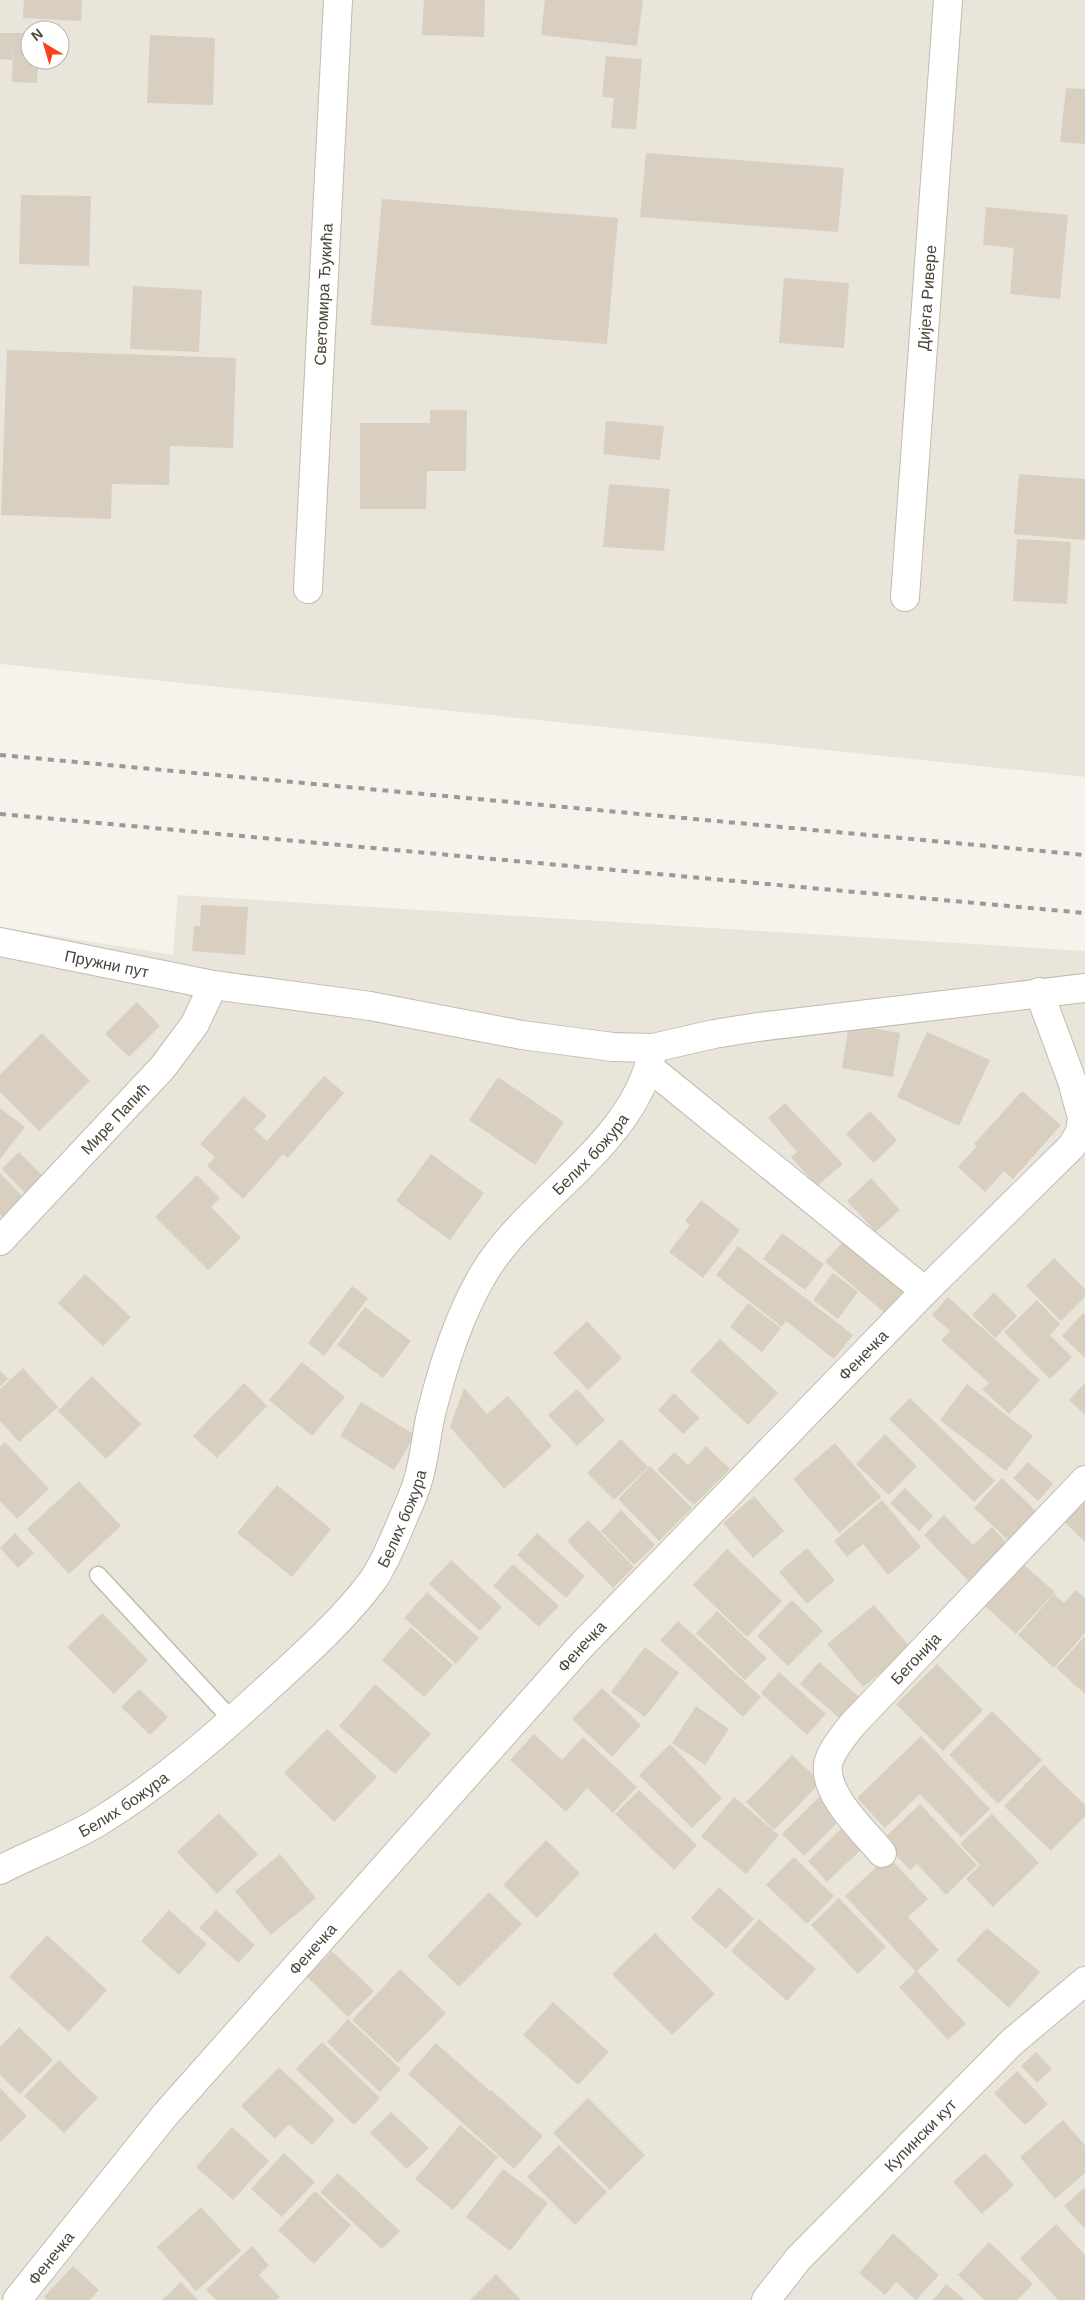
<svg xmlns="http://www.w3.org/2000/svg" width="1085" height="2300" viewBox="0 0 1085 2300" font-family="Arial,sans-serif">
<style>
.residential{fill:#eae5da;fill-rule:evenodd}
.building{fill:#d8cfc1}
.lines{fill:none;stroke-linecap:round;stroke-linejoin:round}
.lane-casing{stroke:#c2bbae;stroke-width:19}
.street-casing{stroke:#c2bbae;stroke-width:30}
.lane{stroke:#fff;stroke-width:16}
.street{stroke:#fff;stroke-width:28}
.rail{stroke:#9a9a9a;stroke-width:4;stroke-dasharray:6 6;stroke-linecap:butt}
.labels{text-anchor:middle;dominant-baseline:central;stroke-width:4;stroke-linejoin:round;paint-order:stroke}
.street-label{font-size:16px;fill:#4b4439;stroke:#fff}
</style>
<rect width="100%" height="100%" fill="#f6f3ec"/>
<path class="residential" d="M0 0H1085V777L0 664ZM30 30H60V60H30Z
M178 895 1085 951V2300H0V927L173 955Z"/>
<path class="building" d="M24 0H82L81 21 23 18Z
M424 0H485L484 37 422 35Z
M545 0H643L637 46 541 35Z
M0 33H30V60H38L37 83 12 82 13 38 12 60 0 59Z
M150 35 215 38 213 105 147 103Z
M606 56 642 59 636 129 611 128 614 98 602 97Z
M1066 88 1085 89V144L1060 142Z
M646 153 844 168 838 232 640 217Z
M21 195 91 196 89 266 19 264Z
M382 199 618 218 607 344 371 325Z
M986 207 1068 215 1060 299 1010 294 1014 248 983 245Z
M784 278 849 283 844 348 779 343Z
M133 286 202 290 199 352 130 349Z
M7 350 236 358 233 448 170 446 169 485 112 484 111 519 1 515Z
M430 410H467L466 471H427L426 509H360V423H430Z
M606 421 664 426 660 460 603 454Z
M1019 474 1085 479V540L1014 534Z
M609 484 670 489 664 551 603 547Z
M1017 539 1071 542 1067 604 1013 601Z
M201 905 248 907 245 955 192 951 194 926H200Z
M137 1002 160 1026 129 1057 105 1034Z
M849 1024 900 1033 893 1077 842 1068Z
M927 1032 990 1060 959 1126 897 1097Z
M42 1033 90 1081 39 1131 0 1092V1075Z
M324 1076 344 1093 288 1158 283 1154 243 1199 207 1166 215 1157 200 1144 244 1096 267 1116 254 1129 267 1141Z
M498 1077 564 1122 535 1165 469 1120Z
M1022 1091 1061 1125 1013 1179 989 1157 1004 1171 985 1192 958 1167 977 1146 974 1144Z
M785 1103 843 1164 817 1186 791 1157 797 1152 768 1118Z
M0 1108 25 1127 0 1159Z
M870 1111 897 1140 874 1163 846 1134Z
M19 1152 45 1178 27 1195 2 1169Z
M431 1154 484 1193 450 1240 396 1201Z
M0 1173 25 1199 5 1219 0 1214Z
M197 1175 220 1198 211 1207 241 1238 208 1270 155 1217Z
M871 1178 900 1210 876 1232 847 1201Z
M701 1200 740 1230 703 1278 669 1252 690 1225 685 1221Z
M782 1233 824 1264 805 1290 763 1259Z
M846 1238 907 1289 887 1315 825 1262Z
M738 1246 853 1335 834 1359 786 1321 782 1327 716 1275Z
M1054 1258 1085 1289V1297L1061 1321 1026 1286Z
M833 1273 858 1292 838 1319 813 1300Z
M85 1274 131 1317 103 1346 58 1303Z
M352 1286 368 1298 324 1356 308 1343Z
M994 1292 1017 1316 995 1338 972 1315Z
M948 1297 1040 1380 1009 1414 982 1389 989 1383 941 1340 950 1331 932 1315Z
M1037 1300 1060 1324 1050 1335 1072 1357 1050 1379 1004 1332Z
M748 1303 781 1328 762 1352 730 1327Z
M365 1307 411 1341 383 1378 337 1345Z
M1083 1313 1085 1315V1358L1062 1336Z
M587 1321 622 1358 588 1390 553 1353Z
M720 1339 778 1393 748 1425 690 1371Z
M302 1362 345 1397 312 1436 269 1400Z
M23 1368 58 1407 19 1442 0 1421V1389Z
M0 1371 8 1379 0 1387Z
M92 1376 141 1424 106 1459 58 1411Z
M244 1383 267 1406 217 1458 193 1436Z
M1085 1383V1415L1069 1400Z
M967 1384 1033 1436 1006 1471 940 1420Z
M464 1388 487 1414 508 1396 552 1446 504 1489 450 1427Z
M577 1389 605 1420 577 1446 548 1415Z
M674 1393 700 1418 683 1434 658 1410Z
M910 1398 995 1481 974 1502 889 1419Z
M361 1402 415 1435 394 1470 340 1436Z
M885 1434 917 1466 889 1495 856 1464Z
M621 1439 648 1467 614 1500 587 1473Z
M5 1442 49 1489 17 1519 0 1501V1447Z
M835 1443 881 1497 839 1533 793 1479Z
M706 1446 730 1469 694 1505 657 1470 674 1452 688 1465Z
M1028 1462 1053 1484 1038 1501 1013 1478Z
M650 1466 692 1508 659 1541 618 1499Z
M1002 1478 1039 1514 1011 1543 974 1508Z
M79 1481 121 1526 69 1574 27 1529Z
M277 1485 331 1529 292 1577 237 1533Z
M905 1488 933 1516 919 1531 890 1503Z
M1085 1490V1542L1059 1517Z
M754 1496 784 1531 753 1558 723 1523Z
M882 1500 921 1547 888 1575 863 1544 847 1557 834 1541Z
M621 1510 655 1545 634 1565 601 1531Z
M944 1515 973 1545 992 1527 1009 1545 970 1583 924 1535Z
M588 1520 634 1567 613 1588 567 1541Z
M15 1533 34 1553 18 1568 0 1548Z
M537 1533 585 1576 566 1598 517 1555Z
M807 1548 835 1580 807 1604 779 1572Z
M727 1549 782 1601 747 1637 693 1585Z
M451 1560 502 1607 480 1631 429 1584Z
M513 1564 559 1606 539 1627 493 1586Z
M1023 1564 1055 1592 1016 1634 985 1606Z
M1076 1590 1085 1598V1633L1054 1668 1018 1635 1054 1594 1064 1603Z
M427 1592 479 1638 456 1664 404 1618Z
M792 1600 823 1631 788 1666 757 1636Z
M874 1605 911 1648 863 1687 827 1644Z
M717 1611 767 1658 745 1680 696 1633Z
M102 1613 148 1660 114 1694 67 1647Z
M678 1621 761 1697 743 1717 660 1640Z
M411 1627 453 1665 424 1697 382 1660Z
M1085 1636V1694L1056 1668Z
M645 1647 679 1673 645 1717 611 1692Z
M819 1662 864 1701 845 1723 800 1684Z
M937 1664 983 1710 943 1751 896 1704Z
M779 1672 826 1714 807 1735 761 1693Z
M375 1684 431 1734 395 1774 339 1726Z
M602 1688 641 1725 612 1757 572 1719Z
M139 1689 168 1717 150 1735 121 1707Z
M696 1706 729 1729 705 1765 672 1743Z
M992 1711 1042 1760 998 1804 949 1755Z
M327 1729 377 1777 334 1822 284 1773Z
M534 1734 562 1760 583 1737 637 1787 613 1813 587 1788 566 1812 510 1760Z
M921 1736 990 1809 961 1837 920 1794 885 1828 857 1798Z
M670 1744 722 1798 692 1828 639 1775Z
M792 1755 821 1782 774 1830 746 1802Z
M1044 1765 1085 1805V1816L1051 1851 1004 1806Z
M639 1790 697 1845 674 1870 615 1814Z
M821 1795 843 1817 804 1856 782 1834Z
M734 1797 779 1835 746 1874 701 1836Z
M920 1804 977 1865 946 1895 917 1864 910 1870 882 1840Z
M219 1813 258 1854 217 1894 177 1852Z
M992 1814 1039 1863 993 1907 966 1879 980 1865 960 1844Z
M846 1824 866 1845 827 1882 808 1861Z
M546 1840 580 1873 537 1918 503 1885Z
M280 1854 316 1898 271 1935 235 1891Z
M888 1856 928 1899 908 1917 939 1950 916 1972 845 1896Z
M794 1857 834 1896 807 1924 766 1885Z
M719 1887 754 1919 726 1949 691 1918Z
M489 1892 522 1924 459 1987 427 1956Z
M839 1898 886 1947 858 1974 811 1925Z
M169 1910 207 1944 179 1975 141 1941Z
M216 1910 255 1945 238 1963 199 1928Z
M759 1919 816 1969 787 2001 731 1951Z
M987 1928 1040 1972 1009 2008 956 1960Z
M655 1933 715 1994 672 2035 612 1974Z
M47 1935 107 1990 69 2032 9 1977Z
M332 1951 374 1991 348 2017 307 1977Z
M400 1969 446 2013 398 2063 352 2020Z
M917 1971 966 2024 948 2040 899 1987Z
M553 2002 609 2052 578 2085 523 2035Z
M348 2019 401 2069 380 2092 327 2042Z
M19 2027 53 2060 20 2094 0 2075V2047Z
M322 2042 380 2098 354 2125 296 2069Z
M436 2043 490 2091 491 2090 543 2136 514 2169 408 2074Z
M1036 2052 1052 2069 1037 2083 1021 2066Z
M59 2060 98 2098 64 2133 24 2096Z
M279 2067 335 2120 312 2145 289 2124 275 2139 241 2106Z
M1017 2071 1048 2104 1025 2125 994 2093Z
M0 2088 27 2116 0 2142Z
M588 2098 645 2155 610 2190 553 2133Z
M391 2112 429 2148 407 2169 370 2133Z
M1063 2120 1085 2145V2173L1055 2199 1020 2157Z
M460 2125 498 2157 453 2210 415 2179Z
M232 2127 269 2161 233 2200 196 2167Z
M559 2145 607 2192 575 2225 527 2177Z
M284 2153 315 2182 282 2217 251 2189Z
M985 2153 1014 2185 982 2214 953 2182Z
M503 2169 548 2203 510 2251 466 2217Z
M338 2173 400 2231 382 2249 320 2192Z
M1085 2187V2229L1064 2206Z
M315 2191 351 2225 314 2264 278 2230Z
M201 2207 241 2251 196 2291 157 2247Z
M1056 2224 1085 2255V2300H1058L1020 2258Z
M893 2233 939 2275 916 2300 896 2282 885 2295 859 2273Z
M989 2242 1033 2284 1017 2300H984L958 2275Z
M252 2246 269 2265 259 2275 280 2297 277 2300H216L206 2290Z
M73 2266 99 2290 90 2300H47L44 2297Z
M496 2274 521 2300H470Z
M181 2282 198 2300H162Z
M946 2284 965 2300H933Z"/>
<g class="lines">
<defs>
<path id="lane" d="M98 1575 232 1720"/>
<g id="street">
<path id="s1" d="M308 589 338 0"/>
<path id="s2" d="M905 597 948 0"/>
<path id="s3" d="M0 942 213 985 370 1006 522 1035 613 1047 653 1048 714 1034 758 1027 1085 988"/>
<path d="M650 1068 925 1291"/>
<path id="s4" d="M0 1241 163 1067 195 1024 213 985"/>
<path id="s5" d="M882 1853C864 1831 824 1795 828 1765 830 1751 844 1736 852 1725L1085 1480"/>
<path id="s6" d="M0 1870C34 1852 71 1840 103 1819 163 1782 218 1734 270 1686 306 1653 344 1619 373 1580 385 1563 396 1535 404 1516 409 1504 415 1492 418 1480 425 1458 426 1433 432 1410 444 1363 459 1315 484 1273 530 1196 638 1142 653 1048"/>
<path id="s7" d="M17 2300 165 2115 581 1646 925 1291 1072 1146 1080 1132 1082 1118 1072 1081 1039 992"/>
<path id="s8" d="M766 2300 798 2259 1012 2042 1085 1981"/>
</g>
</defs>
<use href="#lane" class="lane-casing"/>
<use href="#street" class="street-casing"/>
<use href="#lane" class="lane"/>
<use href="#street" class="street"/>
<path class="rail" d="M0 755 1085 855
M0 814 1085 913"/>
</g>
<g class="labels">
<g class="street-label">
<text stroke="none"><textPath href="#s1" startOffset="295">Светомира Ђукића</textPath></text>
<text stroke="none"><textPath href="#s2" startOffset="300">Дијега Ривере</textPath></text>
<text stroke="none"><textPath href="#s3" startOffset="109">Пружни пут</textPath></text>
<text stroke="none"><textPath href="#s4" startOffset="168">Мире Папић</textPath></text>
<text stroke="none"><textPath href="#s6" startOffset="965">Белих божура</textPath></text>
<text stroke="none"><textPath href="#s7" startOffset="1269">Фенечка</textPath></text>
<text stroke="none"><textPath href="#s6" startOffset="545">Белих божура</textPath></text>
<text stroke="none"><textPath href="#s7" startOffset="864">Фенечка</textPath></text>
<text stroke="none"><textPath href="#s5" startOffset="245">Бегонија</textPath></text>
<text stroke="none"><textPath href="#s6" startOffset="140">Белих божура</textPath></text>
<text stroke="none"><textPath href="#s7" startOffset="459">Фенечка</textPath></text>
<text stroke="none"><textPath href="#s8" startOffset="226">Купински кут</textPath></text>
<text stroke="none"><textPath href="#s7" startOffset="54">Фенечка</textPath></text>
</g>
</g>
<g transform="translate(45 45) rotate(322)"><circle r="24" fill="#ffffff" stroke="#b7b4b0"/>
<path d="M0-4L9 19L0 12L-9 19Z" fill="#fc3f1d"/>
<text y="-8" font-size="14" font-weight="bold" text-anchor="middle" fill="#4b4439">N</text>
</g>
</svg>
